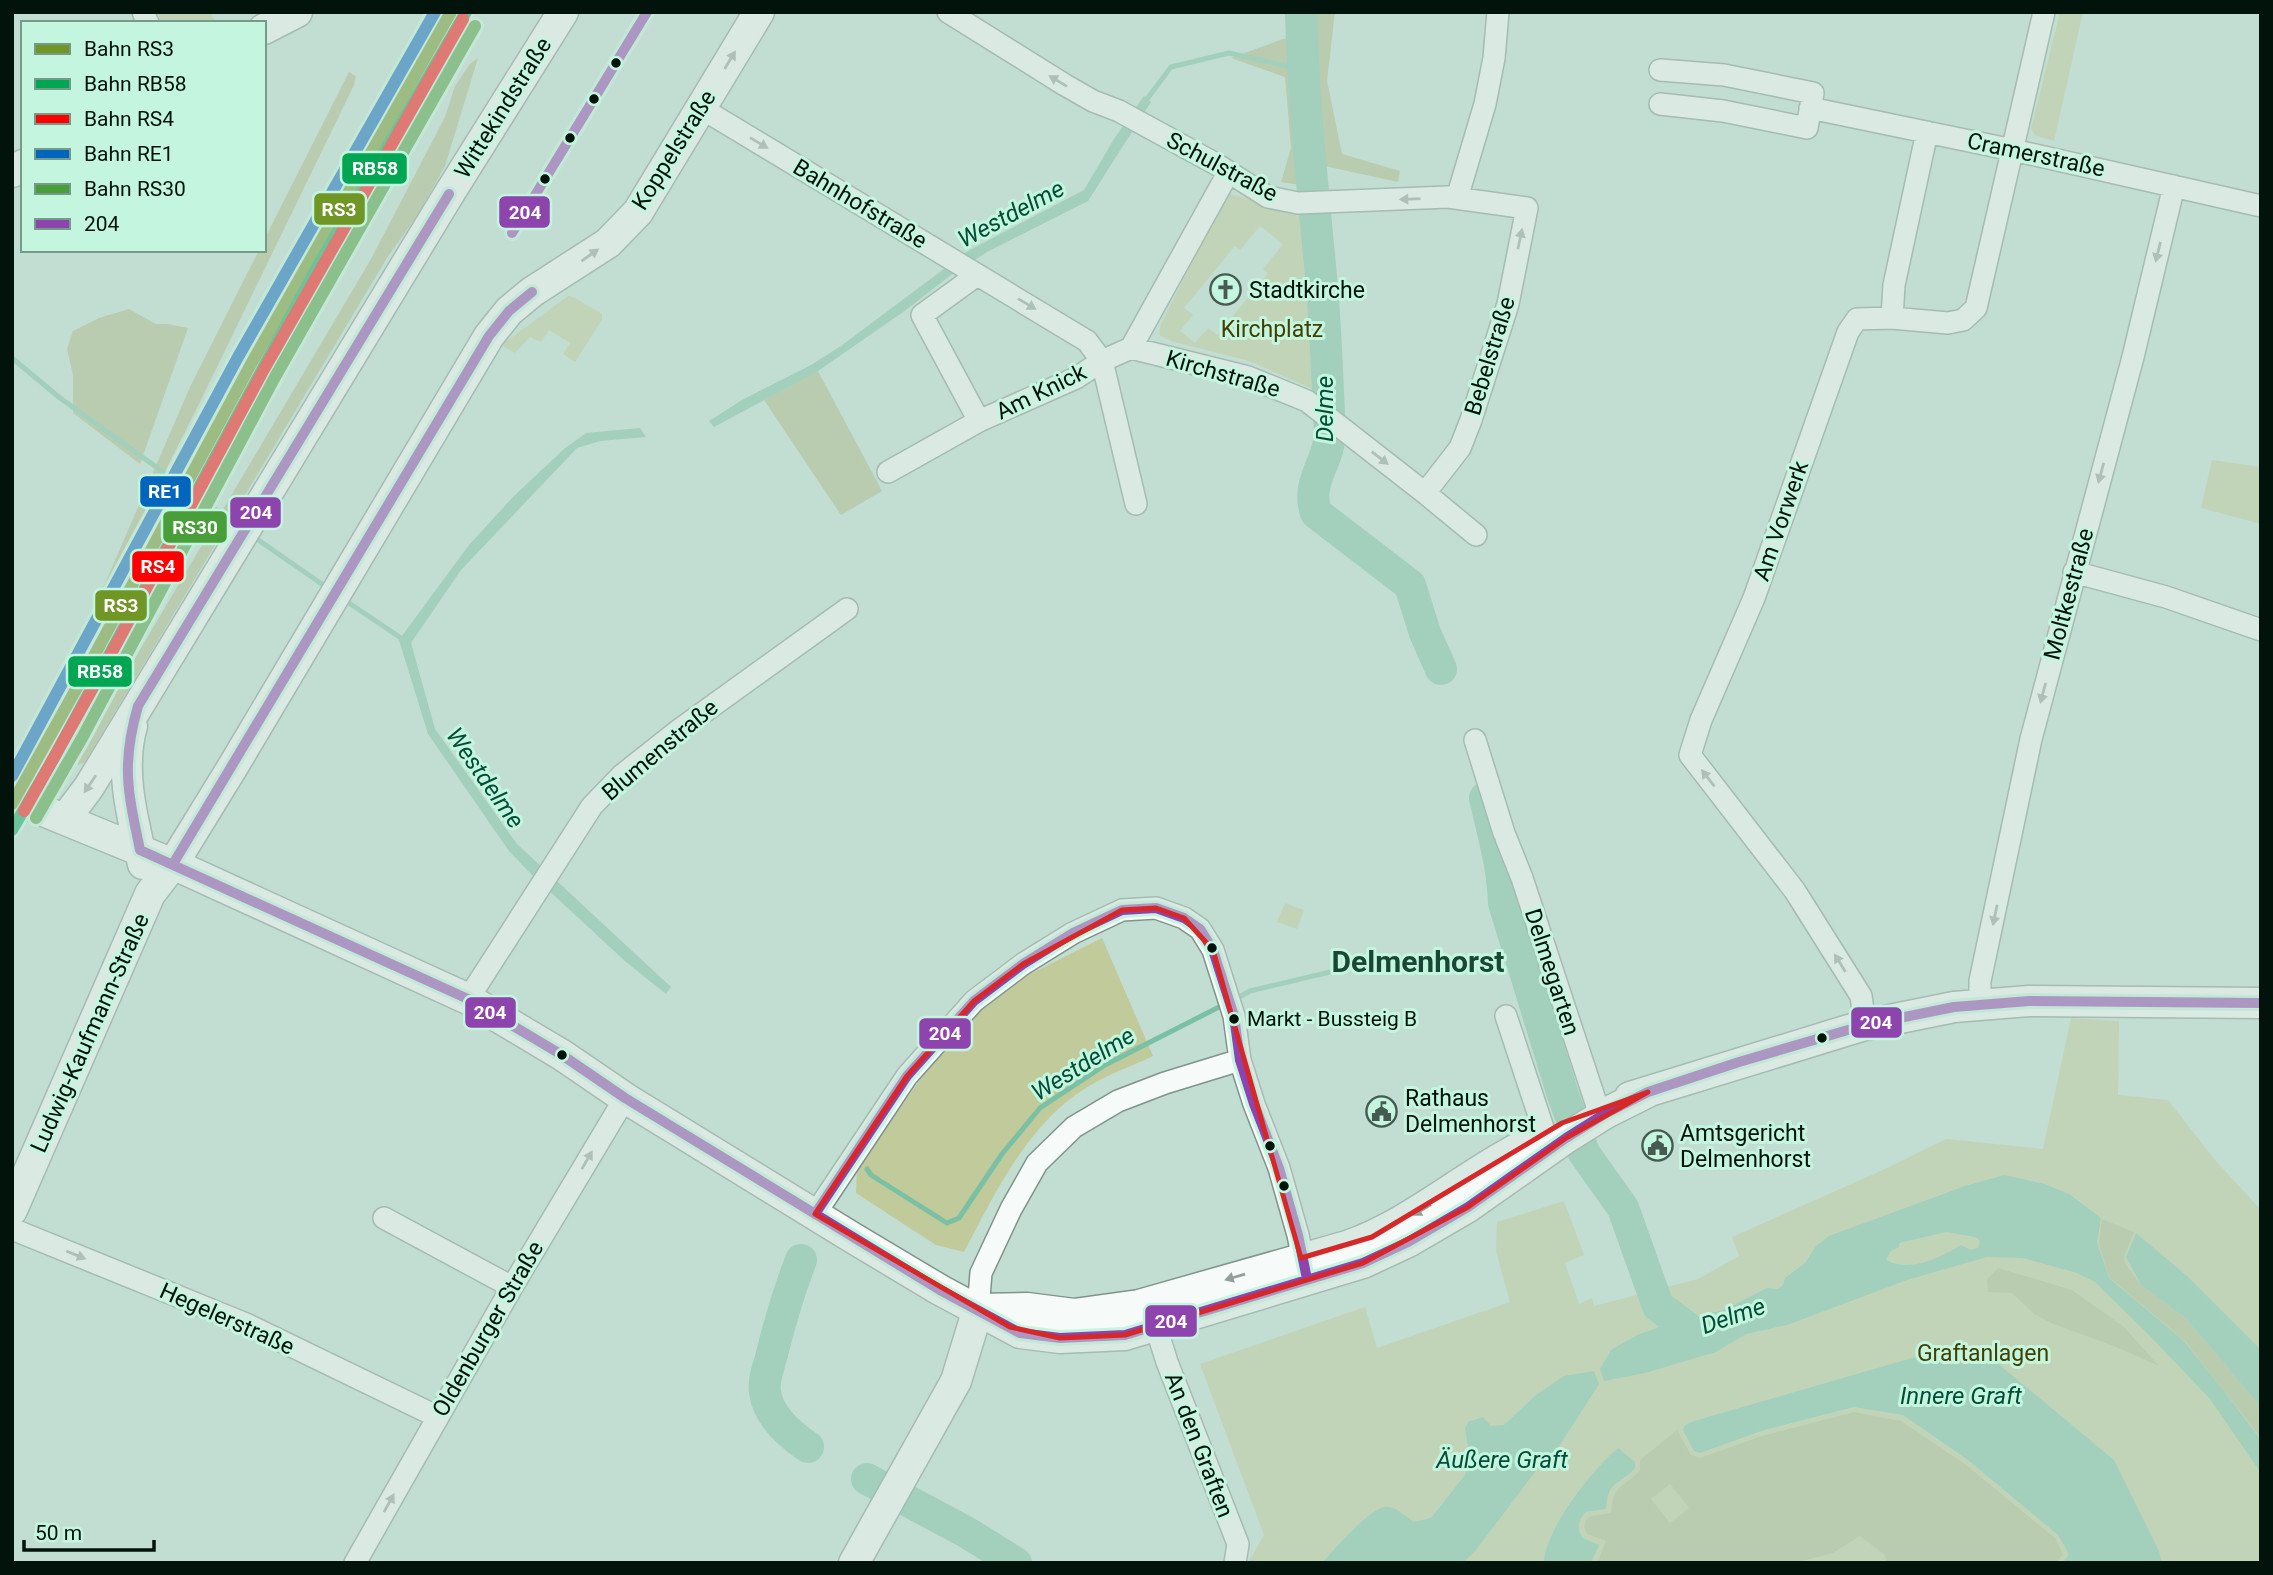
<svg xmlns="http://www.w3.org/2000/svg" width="2273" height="1575" viewBox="0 0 2273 1575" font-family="Roboto,sans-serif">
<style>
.green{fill:#c0ca9a;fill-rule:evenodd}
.forest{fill:#aeb888;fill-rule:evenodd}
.water{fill:#7ac0a5;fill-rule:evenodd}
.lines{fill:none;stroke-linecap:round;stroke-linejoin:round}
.stream{stroke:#7ac0a5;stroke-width:5}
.river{stroke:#7ac0a5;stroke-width:32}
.street-casing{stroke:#7f948b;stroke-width:24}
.secondary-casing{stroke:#7f948b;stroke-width:33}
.street{stroke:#f6faf8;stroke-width:21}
.secondary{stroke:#f6faf8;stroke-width:30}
.bus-1-casing{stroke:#c4f5df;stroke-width:16}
.bus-1{stroke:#8e44ad;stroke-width:10}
.rail-1-casing{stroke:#c4f5df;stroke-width:18}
.rail-2-casing{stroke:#c4f5df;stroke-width:18}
.rail-3-casing{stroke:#c4f5df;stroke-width:18}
.rail-4-casing{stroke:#c4f5df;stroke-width:18}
.rail-5-casing{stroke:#c4f5df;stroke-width:18}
.rail-1{stroke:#709626;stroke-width:12}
.rail-2{stroke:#00a651;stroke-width:12}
.rail-3{stroke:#f00;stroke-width:12}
.rail-4{stroke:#0065bd;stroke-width:12}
.rail-5{stroke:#489e38;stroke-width:12}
.oneway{fill:#949e9a}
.marked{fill:none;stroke:#d62828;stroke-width:5;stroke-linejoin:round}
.bus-dot{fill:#02130c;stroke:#c4f5df;stroke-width:2.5}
.labels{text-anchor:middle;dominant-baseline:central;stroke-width:6;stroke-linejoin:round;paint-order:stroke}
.bus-label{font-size:21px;fill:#02130c;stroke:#c4f5df;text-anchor:start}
.street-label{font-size:23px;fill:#02130c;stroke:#c4f5df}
.poi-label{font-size:23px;fill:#02130c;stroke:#c4f5df;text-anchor:start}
.park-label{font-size:23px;fill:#423f00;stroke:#c4f5df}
.water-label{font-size:24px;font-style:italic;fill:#004e38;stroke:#c4f5df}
.district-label{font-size:30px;font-weight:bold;fill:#194736;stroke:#c4f5df}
.line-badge{stroke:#c4f5df;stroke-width:2.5}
.badge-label{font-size:19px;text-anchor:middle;font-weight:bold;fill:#fff}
</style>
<rect width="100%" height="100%" fill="#c2ddd1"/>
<path class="green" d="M132 12H210L216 23H133Z
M2060 12H2083L2054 141 2036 136 2031 129Z
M1227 193 1302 214 1313 389 1249 361 1171 341 1159 335 1161 324ZM1260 226 1283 244 1263 269 1268 273 1217 335 1208 328 1195 343 1180 331 1193 315 1184 308 1235 246 1240 250Z
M568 296 575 298 602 314V320L575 362 563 354 570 343 549 330 541 342 530 337 515 353 501 345Z
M2212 460 2261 467V524L2201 508Z
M1285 903 1304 910 1297 929 1277 922Z
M1102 938 1153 1056C1132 1066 1109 1074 1089 1086 1029 1121 995 1193 964 1252L936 1245 856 1193 857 1170 929 1067 975 1014 1028 975Z
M2071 1018 2119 1021 2118 1095 2168 1100 2215 1160 2261 1210V1563H1248L1264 1535 1200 1364 1365 1307 1377 1348 1510 1302 1496 1251 1497 1222 1564 1201 1584 1255 1565 1263 1579 1304 1592 1298 1594 1306 1698 1279 1739 1256 1732 1237 1883 1170 1946 1139 2043 1149Z"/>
<path class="forest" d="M1295 12H1335L1327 81 1342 154 1400 171 1398 182 1306 162 1307 186 1281 182 1291 148 1285 77 1231 58 1294 35Z
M478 58 445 166 417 216 387 258 85 762 78 765 79 753 371 259 445 117 455 86 470 64Z
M349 72 356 76 354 85 200 402 84 632 190 387 259 250H264V240Z
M129 309 156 324H168L188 328 140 464 73 413V375L67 349 73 331 99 318Z
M818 371 882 491 841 515 764 400Z
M2102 1219 2134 1232 2124 1257 2125 1263 2141 1285 2186 1318 2261 1407V1438L2185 1341 2109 1277 2099 1243Z
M1998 1268 2072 1290 2124 1327 2159 1366 2116 1347 2051 1323 2034 1314 2012 1293 1988 1292 1987 1279Z
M1854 1412 1901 1421 1965 1464 2055 1538 2063 1554 2056 1563H1887L1885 1555 1860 1536 1833 1553 1794 1563H1597L1606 1541 1587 1534 1584 1527 1586 1520 1591 1516 1611 1513C1614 1482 1622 1490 1640 1470V1460L1677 1430 1691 1455 1700 1458 1762 1436ZM1670 1484 1689 1508 1670 1523 1651 1499Z"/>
<path class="water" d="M1144 96 1151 102 1088 201 987 252 951 275 906 310 815 373 714 427 709 421 742 400 811 365 841 346 968 251 1084 190 1114 139Z
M640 428 646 437 600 441 577 448 461 570 411 643 435 729 517 844 671 987 666 994 626 962 532 875 509 851 428 734 399 640 469 545 513 497 564 449 586 433Z
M2004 1175 2045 1184 2069 1194 2101 1218 2097 1242 2109 1278 2184 1341 2224 1391 2261 1440V1473L2210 1399 2151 1337 2095 1282 2077 1273 2023 1258 1987 1257 1907 1280 1787 1325 1746 1334 1716 1352 1645 1373 1604 1381 1600 1369 1611 1350 1637 1335 1690 1316 1699 1317 1724 1310 1767 1288 1778 1289 1783 1285 1785 1278 1805 1263 1816 1246 1829 1236 1965 1186ZM1946 1232 1975 1237 1980 1241 1978 1248 1971 1250 1961 1245C1940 1258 1909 1273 1886 1260L1891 1251 1899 1247V1243Z
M2136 1233 2187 1276 2261 1350V1407L2186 1318 2141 1285 2126 1257Z
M1950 1347H1978L2114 1460 2159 1551 2162 1563H2063L2069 1554 2058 1535 1968 1460 1903 1415 1854 1407 1761 1431 1700 1453 1694 1451 1683 1430 1685 1425 1694 1421Z
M1594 1371 1599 1384 1558 1448 1535 1472 1476 1550 1463 1563H1322C1333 1551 1370 1508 1385 1507 1395 1505 1407 1518 1414 1522L1431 1518 1465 1475 1469 1454 1465 1428 1468 1422 1483 1417 1491 1426 1504 1425 1536 1395 1564 1376Z
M1618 1448 1635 1462V1468C1619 1486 1608 1479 1606 1509L1586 1512C1578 1520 1576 1529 1583 1538L1599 1545 1591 1563H1544C1545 1529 1592 1470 1618 1448Z"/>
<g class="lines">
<path class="stream" d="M1144 103 1171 67 1229 53 1304 70
M12 358 60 398 237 525
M254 537 329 589
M343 599 404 640
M1234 1000 1250 991 1372 962
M867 1169 871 1175 947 1223 959 1218 1002 1154 1040 1108 1105 1065 1225 1004"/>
<path class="river" d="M1301 12C1303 101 1313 189 1321 277 1326 328 1327 380 1330 431 1331 460 1305 481 1316 513L1410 585 1425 633 1441 669
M1485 798C1493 833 1503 867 1504 903L1562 1092 1584 1153 1623 1208 1658 1306 1696 1334 1713 1328
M801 1260C789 1291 780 1321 772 1354 769 1366 763 1380 765 1392 768 1416 789 1434 808 1447
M867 1479 966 1532 1016 1563"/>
<defs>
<path id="street" d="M143 12 148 23
M948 12 1065 85 1093 101 1119 111 1216 164 1268 197 1298 203 1448 197 1527 208 1508 304 1471 420 1460 448 1425 493
M1660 104 1723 111 1807 128 1813 93 1724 75 1660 70
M701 108 1087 341 1102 361 1136 504
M1810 108 2013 150 2261 206
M1457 198 1485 104 1494 58 1498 12
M977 275 922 315 979 421
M1892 318 1894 285 1927 132
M1131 348 1248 377 1307 401 1425 493 1476 535
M888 472 979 421 1076 378 1102 361 1131 348 1228 173
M2074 572 2166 597 2261 630
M1475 740 1504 833
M1506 838 1522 878 1597 1106
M468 999 592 806 622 775 679 730 847 609
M1980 1005V981L2031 739 2133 357 2174 186
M1506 1016 1550 1149
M1865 1025 1861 996 1795 891 1690 755 1701 720 1754 598 1848 332 1857 319 1892 318 1948 323 1963 320 1976 308 2044 12
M815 1214 907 1076 974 1001 1023 964 1073 933 1122 910 1156 908 1184 918 1200 929 1213 950 1234 1016 1240 1060 1254 1104 1279 1168 1298 1235 1305 1270
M384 1218 512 1287
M12 1229 246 1324 438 1417
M978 1309 981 1273 1011 1209 1037 1163 1074 1127 1118 1101 1165 1083 1240 1060
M1156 1327 1167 1362 1238 1544 1235 1563
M355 1563 512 1287 625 1098"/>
<path id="secondary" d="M264 29 297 12
M12 172 23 165
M132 726C119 770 133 820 143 864
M12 798 173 864 468 999 562 1055 625 1098 853 1238 940 1290 1020 1333 1060 1338 1125 1335 1363 1263 1408 1242 1468 1207 1566 1138 1606 1113 1648 1092
M65 819 89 787 449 194 563 12
M1630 1097 1865 1025 1954 1007 2029 1001 2261 1003
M12 1210 150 894 173 864 232 768 489 336 509 311 532 292 608 243 638 212 759 12
M978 1309 1027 1308 1074 1314 1139 1305 1347 1246C1396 1229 1435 1199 1478 1172 1496 1160 1515 1150 1534 1139
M854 1563 956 1381 978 1309"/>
</defs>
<use href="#street" class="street-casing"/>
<use href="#secondary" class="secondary-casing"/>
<use href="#street" class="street"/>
<use href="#secondary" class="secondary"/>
<defs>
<path id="bus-1" d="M512 233 647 12
M140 850 468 999 562 1055 625 1098 940 1290 1020 1333 1060 1338 1125 1335 1363 1263 1408 1242 1468 1207 1566 1138 1606 1113 1648 1092 1739 1062 1865 1025 1954 1007 2029 1001 2261 1003
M140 850C128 792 121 765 138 706L449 194
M173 864 489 336 509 311 532 292
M815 1214 907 1076 974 1001 1023 964 1073 933 1122 910 1156 908 1184 918 1200 929 1213 950 1234 1016 1240 1060 1254 1104 1279 1168 1298 1235 1307 1279"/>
</defs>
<use href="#bus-1" class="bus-1-casing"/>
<use href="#bus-1" class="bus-1"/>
<defs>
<path id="rail-1" d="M12 804 79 684 251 364 451 12"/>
<path id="rail-2" d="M12 830 55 756 316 269 466 12"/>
<path id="rail-3" d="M24 811 91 691 263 371 463 19"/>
<path id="rail-4" d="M12 776 238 357 435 12"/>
<path id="rail-5" d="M36 818 82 738 275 377 475 26"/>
</defs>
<use href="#rail-1" class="rail-1-casing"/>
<use href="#rail-2" class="rail-2-casing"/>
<use href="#rail-3" class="rail-3-casing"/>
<use href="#rail-4" class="rail-4-casing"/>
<use href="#rail-5" class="rail-5-casing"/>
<use href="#rail-1" class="rail-1"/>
<use href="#rail-2" class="rail-2"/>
<use href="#rail-3" class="rail-3"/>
<use href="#rail-4" class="rail-4"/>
<use href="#rail-5" class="rail-5"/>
</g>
<defs><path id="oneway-solid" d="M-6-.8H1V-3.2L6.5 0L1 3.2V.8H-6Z" transform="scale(1.75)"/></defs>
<g class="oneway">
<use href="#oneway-solid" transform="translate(730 60) rotate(-59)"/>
<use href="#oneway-solid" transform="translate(1058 81) rotate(-149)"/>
<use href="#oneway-solid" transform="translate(759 143) rotate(31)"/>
<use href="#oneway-solid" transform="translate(1410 199) rotate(178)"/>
<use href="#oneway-solid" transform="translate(1520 239) rotate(-78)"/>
<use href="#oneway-solid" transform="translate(2158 252) rotate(104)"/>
<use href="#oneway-solid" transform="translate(590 255) rotate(-35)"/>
<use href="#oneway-solid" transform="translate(1027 304) rotate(31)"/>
<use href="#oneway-solid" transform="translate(1380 458) rotate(38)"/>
<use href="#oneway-solid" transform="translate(2101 473) rotate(105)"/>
<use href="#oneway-solid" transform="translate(2043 693) rotate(105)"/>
<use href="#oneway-solid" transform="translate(1708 778) rotate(-128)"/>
<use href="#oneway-solid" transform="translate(90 784) rotate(124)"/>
<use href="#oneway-solid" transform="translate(1995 915) rotate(102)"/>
<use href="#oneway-solid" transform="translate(1840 963) rotate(-122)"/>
<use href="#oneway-solid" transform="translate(587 1160) rotate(-60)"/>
<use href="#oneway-solid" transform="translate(1422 1210) rotate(149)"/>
<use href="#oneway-solid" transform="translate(76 1255) rotate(22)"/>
<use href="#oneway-solid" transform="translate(1235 1277) rotate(164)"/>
<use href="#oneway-solid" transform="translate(389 1503) rotate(-61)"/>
</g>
<path d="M0 0H2273V1575H0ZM1156 908 1184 918 1213 950 1301 1258 1372 1237 1562 1123 1648 1092 1566 1138 1468 1207 1363 1263 1125 1335 1060 1338 1010 1327 815 1214 907 1076 974 1001 1023 964 1122 910Z" fill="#c2ddd1" fill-opacity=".55" fill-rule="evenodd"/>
<path class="marked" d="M1156 908 1184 918 1213 950 1301 1258 1372 1237 1562 1123 1648 1092 1566 1138 1468 1207 1363 1263 1125 1335 1060 1338 1010 1327 815 1214 907 1076 974 1001 1023 964 1122 910Z"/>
<defs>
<symbol id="church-ring" viewBox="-11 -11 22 22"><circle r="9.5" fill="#c4f5df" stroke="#455a51" stroke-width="1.5"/><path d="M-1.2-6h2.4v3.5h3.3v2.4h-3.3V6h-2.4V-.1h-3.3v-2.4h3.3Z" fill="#455a51"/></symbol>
<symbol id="civic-ring" viewBox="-11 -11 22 22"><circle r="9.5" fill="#c4f5df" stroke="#455a51" stroke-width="1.5"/><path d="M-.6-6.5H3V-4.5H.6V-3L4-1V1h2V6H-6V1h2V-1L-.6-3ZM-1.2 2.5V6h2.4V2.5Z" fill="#455a51"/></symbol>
</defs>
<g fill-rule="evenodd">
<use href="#church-ring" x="1208" y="272" width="35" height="35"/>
<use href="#civic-ring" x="1364" y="1094" width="35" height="35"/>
<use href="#civic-ring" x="1640" y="1128" width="35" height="35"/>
</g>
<g class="bus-dot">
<circle cx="616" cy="63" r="6"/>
<circle cx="594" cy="99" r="6"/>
<circle cx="570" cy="138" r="6"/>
<circle cx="545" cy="179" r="6"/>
<circle cx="1212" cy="948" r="6"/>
<circle cx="1234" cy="1019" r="6"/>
<circle cx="1822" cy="1038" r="6"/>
<circle cx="562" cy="1055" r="6"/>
<circle cx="1270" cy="1146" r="6"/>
<circle cx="1284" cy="1186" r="6"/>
</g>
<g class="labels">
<g class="bus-label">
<text x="1247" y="1019">Markt - Bussteig B</text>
</g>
<g class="street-label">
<text transform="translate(503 108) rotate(-58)">Wittekindstraße</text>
<text transform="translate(674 150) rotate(-58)">Koppelstraße</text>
<text transform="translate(2036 155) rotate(12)">Cramerstraße</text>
<text transform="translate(1222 167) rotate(28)">Schulstraße</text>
<text transform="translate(860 204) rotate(31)">Bahnhofstraße</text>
<text transform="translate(1490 356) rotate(-73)">Bebelstraße</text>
<text transform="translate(1223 374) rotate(16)">Kirchstraße</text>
<text transform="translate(1041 392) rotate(-26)">Am Knick</text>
<text transform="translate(1781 521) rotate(-71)">Am Vorwerk</text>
<text transform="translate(2069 594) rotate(-75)">Moltkestraße</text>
<text transform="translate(660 750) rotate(-40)">Blumenstraße</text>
<text transform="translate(1552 972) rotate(72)">Delmegarten</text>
<text transform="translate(90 1033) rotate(-66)">Ludwig-Kaufmann-Straße</text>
<text transform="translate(227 1319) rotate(24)">Hegelerstraße</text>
<text transform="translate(488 1329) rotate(-60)">Oldenburger Straße</text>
<text transform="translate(1199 1445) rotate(69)">An den Graften</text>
</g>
<g class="poi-label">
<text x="1249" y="290">Stadtkirche</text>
<text x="1405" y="1098">Rathaus<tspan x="1405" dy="26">Delmenhorst</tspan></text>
<text x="1680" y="1133">Amtsgericht<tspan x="1680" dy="26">Delmenhorst</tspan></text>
</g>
<g class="park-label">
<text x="1272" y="329">Kirchplatz</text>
<text x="1983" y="1353">Graftanlagen</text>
</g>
<g class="water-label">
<text transform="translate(1011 214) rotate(-28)">Westdelme</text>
<text transform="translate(1325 409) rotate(-90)">Delme</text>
<text transform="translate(485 778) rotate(55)">Westdelme</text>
<text transform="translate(1083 1064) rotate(-32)">Westdelme</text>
<text transform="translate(1733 1316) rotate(-19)">Delme</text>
<text x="1961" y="1396">Innere Graft</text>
<text x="1502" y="1460">Äußere Graft</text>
</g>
<g class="district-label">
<text x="1418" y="961">Delmenhorst</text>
</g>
</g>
<g class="line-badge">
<rect x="341" y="152" width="67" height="33" rx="7" fill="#00a651"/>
<rect x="313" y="192" width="53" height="34" rx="7" fill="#709626"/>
<rect x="498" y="195" width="53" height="34" rx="7" fill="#8e44ad"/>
<rect x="139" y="475" width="53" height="33" rx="7" fill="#0065bd"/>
<rect x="229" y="496" width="53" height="33" rx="7" fill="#8e44ad"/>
<rect x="162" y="510" width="66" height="34" rx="7" fill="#489e38"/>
<rect x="131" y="550" width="54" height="33" rx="7" fill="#f00"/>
<rect x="94" y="589" width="54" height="33" rx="7" fill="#709626"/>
<rect x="67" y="655" width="66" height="33" rx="7" fill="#00a651"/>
<rect x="464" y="996" width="53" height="33" rx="7" fill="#8e44ad"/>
<rect x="1850" y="1006" width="53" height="33" rx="7" fill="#8e44ad"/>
<rect x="918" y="1017" width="54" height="33" rx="7" fill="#8e44ad"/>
<rect x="1144" y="1304" width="54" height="34" rx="7" fill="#8e44ad"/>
</g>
<g class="badge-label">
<text x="375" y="175">RB58</text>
<text x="339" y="216">RS3</text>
<text x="525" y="219">204</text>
<text x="165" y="498">RE1</text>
<text x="256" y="519">204</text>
<text x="195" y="534">RS30</text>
<text x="158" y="573">RS4</text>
<text x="121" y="612">RS3</text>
<text x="100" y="678">RB58</text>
<text x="490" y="1019">204</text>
<text x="1876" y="1029">204</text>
<text x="945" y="1040">204</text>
<text x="1171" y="1328">204</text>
</g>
<rect width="2273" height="1575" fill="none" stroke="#02130c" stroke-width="28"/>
<rect x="21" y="21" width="245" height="231" fill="#c4f5df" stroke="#769b8b" stroke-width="2"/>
<rect x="35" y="44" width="35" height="10" fill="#709626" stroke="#769b8b" stroke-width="2"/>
<text x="84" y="56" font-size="21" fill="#02130c">Bahn RS3</text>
<rect x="35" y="79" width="35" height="10" fill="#00a651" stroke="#769b8b" stroke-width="2"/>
<text x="84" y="91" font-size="21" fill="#02130c">Bahn RB58</text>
<rect x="35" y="114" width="35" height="10" fill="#ff0000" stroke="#769b8b" stroke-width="2"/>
<text x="84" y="126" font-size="21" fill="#02130c">Bahn RS4</text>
<rect x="35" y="149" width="35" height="10" fill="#0065bd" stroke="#769b8b" stroke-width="2"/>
<text x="84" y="161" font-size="21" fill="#02130c">Bahn RE1</text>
<rect x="35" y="184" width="35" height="10" fill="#489e38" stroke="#769b8b" stroke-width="2"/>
<text x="84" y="196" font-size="21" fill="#02130c">Bahn RS30</text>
<rect x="35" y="219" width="35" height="10" fill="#8e44ad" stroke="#769b8b" stroke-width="2"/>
<text x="84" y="231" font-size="21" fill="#02130c">204</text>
<path d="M24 1540v10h130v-10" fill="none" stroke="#02130c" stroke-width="3.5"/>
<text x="35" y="1540" font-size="21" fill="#02130c" stroke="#c4f5df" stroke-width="5" paint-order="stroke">50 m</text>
</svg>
